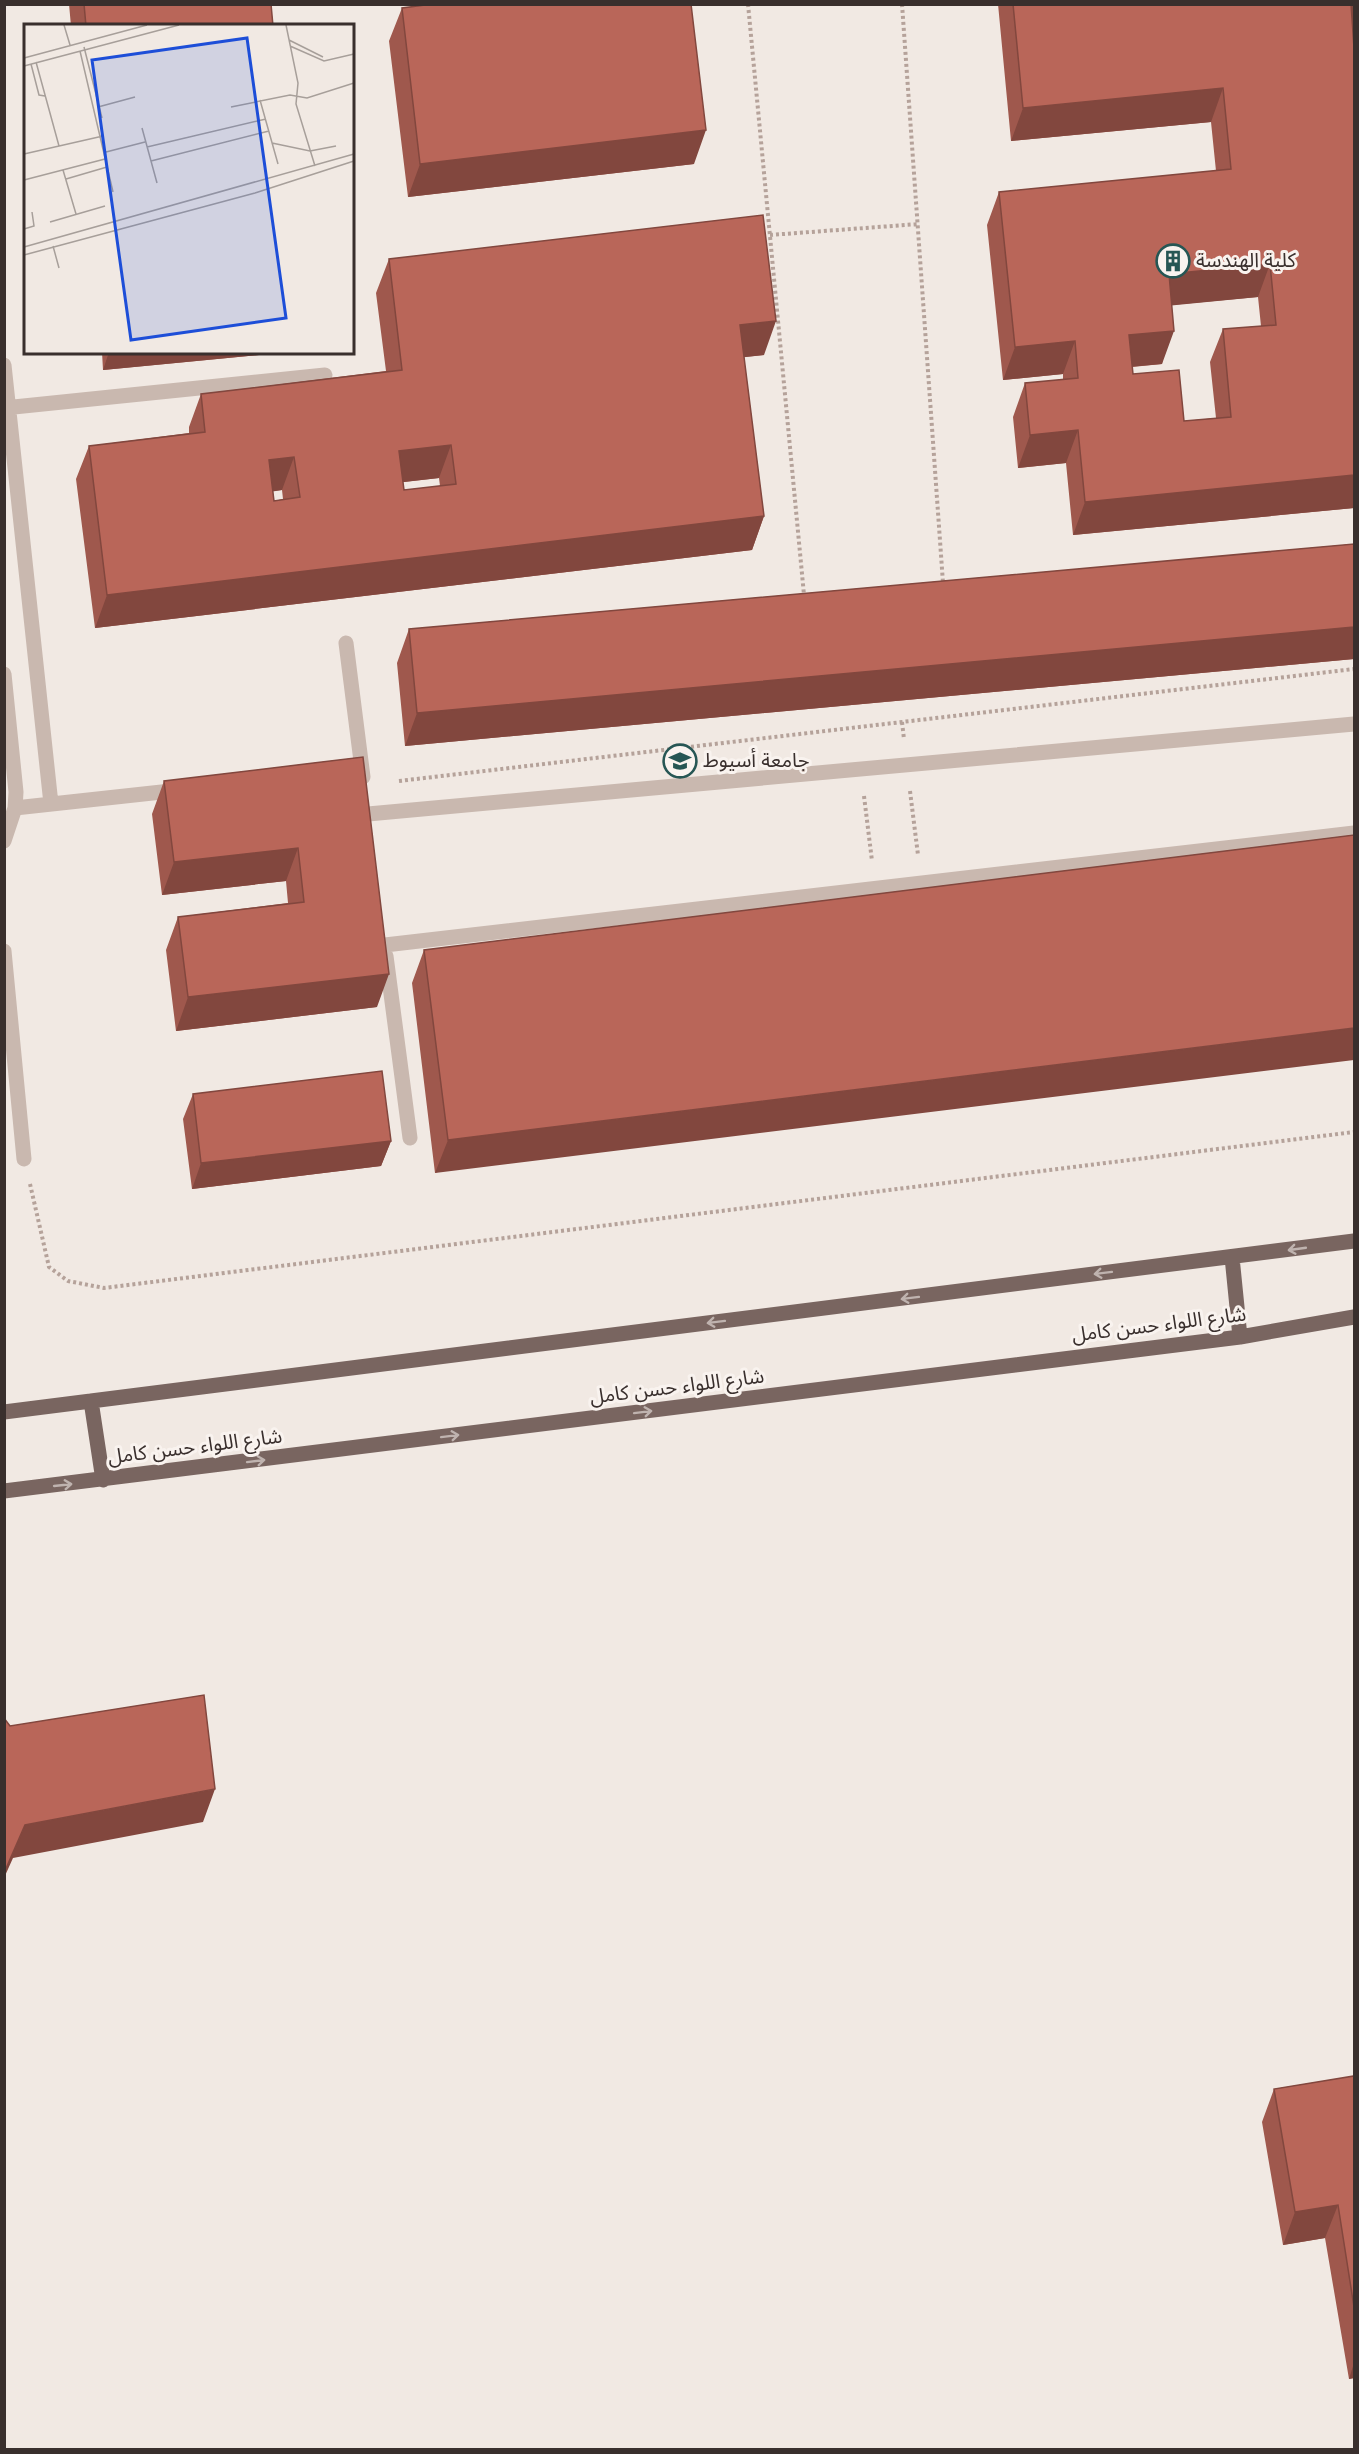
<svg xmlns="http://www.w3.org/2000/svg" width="1359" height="2454" viewBox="0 0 1359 2454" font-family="'Varela Round','Noto Sans Arabic',sans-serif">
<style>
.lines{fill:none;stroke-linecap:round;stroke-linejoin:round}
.path{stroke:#b5a29a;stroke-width:4;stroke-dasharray:3 3;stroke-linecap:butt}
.minor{stroke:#c9b8af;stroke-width:15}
.major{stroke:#796560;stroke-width:15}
.wall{fill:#9f584d;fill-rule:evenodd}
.shaded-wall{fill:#82473e}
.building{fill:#b96659;stroke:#82473e;stroke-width:1.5;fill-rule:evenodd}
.oneway{stroke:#bfb3af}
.labels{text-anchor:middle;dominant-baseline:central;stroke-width:6;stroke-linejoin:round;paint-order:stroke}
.poi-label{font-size:20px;fill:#392f2d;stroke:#f9f3ef;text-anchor:start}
.street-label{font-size:20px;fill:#392f2d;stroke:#f9f3ef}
.inset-road{fill:none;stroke:#a79f9a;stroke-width:1.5}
.view{fill:#1d4ed8;fill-opacity:0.15;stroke:#1d4ed8;stroke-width:3}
.inset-edge{fill:none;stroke:#392f2d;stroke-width:3}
</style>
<rect width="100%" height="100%" fill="#f1e9e3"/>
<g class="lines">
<path class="path" d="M748 4 804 595H807
M902 4 943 583
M770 235 919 224
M902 722 904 739
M399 781 1354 669
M910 791 918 855
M864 796 872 861
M30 1184 49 1267 68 1281 104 1288 1354 1132"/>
<path class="minor" d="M4 365 51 804
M4 408 325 375
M346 643 363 777
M4 674 16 792 15 808 4 841
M15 808 180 790
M368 814 1354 724
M385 945 1354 833
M4 951 24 1159
M386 956 410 1138"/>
<path class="major" d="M1232 1257 1240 1337
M91 1401 103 1480
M4 1412 1354 1241
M4 1491 1240 1337 1354 1317"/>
</g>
<path class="wall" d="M69 4H271L273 26H71Z
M998 4H1354L1353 26 1354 508 1073 535 1066 463 1018 468 1013 417 1025 383 1063 380V374L1003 380 987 225 999 192 1216 171 1211 122 1011 141ZM1258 297 1261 326 1223 329 1210 362 1216 418 1184 421 1133 374 1132 367 1162 364 1171 305Z
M402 8 694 164 408 197 389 41Z
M389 259 764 355 744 357 764 516 752 550 95 628 76 479 89 446 189 433V427L201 394 386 371 376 293ZM439 478 440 486 404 490 403 482ZM282 490 283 499 274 501 273 491Z
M102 352H289L103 370Z
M1354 544V659L405 746 397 663 409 629Z
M363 757 377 1007 176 1031 166 950 178 917 288 903 286 881 162 895 152 814 164 781Z
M1354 835 435 1173 412 983 424 950Z
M193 1094 391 1141 381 1166 192 1189 183 1119Z
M1354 2076V2378L1349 2379 1325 2238 1283 2245 1262 2122 1274 2089Z"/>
<path class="shaded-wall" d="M1346 4H1354V25L1338 27Z
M1223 88 1211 122 1011 141 1023 108Z
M706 130 694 164 408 197 420 164Z
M1270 264 1258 297 1156 307 1169 274Z
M776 321 764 355 728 359 740 325Z
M1174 331 1162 364 1117 368 1129 335Z
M1075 341 1063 374 1003 380 1015 347Z
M109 352H289L103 370Z
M1078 430 1066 463 1018 468 1030 435Z
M451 445 439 478 387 484 399 451Z
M294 457 282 490 257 494 269 460Z
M1354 475V508L1073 535 1085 502Z
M764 516 752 550 95 628 107 595Z
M1354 627V659L405 746 417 713Z
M298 848 286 881 162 895 174 862Z
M389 974 377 1007 176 1031 188 997Z
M1354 1028V1060L435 1173 448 1140Z
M391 1141 381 1166 192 1189 201 1163Z
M215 1789 203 1822 13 1858 4 1878V1873L25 1825Z
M1338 2205 1325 2238 1283 2245 1295 2212Z
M1354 2363V2378L1349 2379Z"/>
<path class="building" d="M84 4H271L273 26H86Z
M433 4H691L706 130 420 164 402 8Z
M1013 4H1351L1354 48V475L1085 502 1078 430 1030 435 1025 383 1078 378 1075 341 1015 347 999 192 1231 169 1223 88 1023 108ZM1270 264 1276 325 1223 329 1231 417 1184 421 1179 370 1133 374 1129 335 1174 331 1169 274Z
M763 215 776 321 740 325 764 516 107 595 89 446 205 432 201 394 402 370 389 259ZM451 445 456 484 404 490 399 451ZM294 457 300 497 274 501 269 460Z
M1354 544V627L417 713 409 629Z
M363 757 389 974 188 997 178 917 304 902 298 848 174 862 164 781Z
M1354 835V1028L448 1140 424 950Z
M382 1071 391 1141 201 1163 193 1094Z
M204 1695 215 1789 25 1825 4 1873V1718L10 1726Z
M1354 2076V2307L1338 2205 1295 2212 1274 2089Z"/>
<defs><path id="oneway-shaft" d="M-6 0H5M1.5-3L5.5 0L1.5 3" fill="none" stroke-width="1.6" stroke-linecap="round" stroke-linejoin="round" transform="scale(1.5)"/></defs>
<g class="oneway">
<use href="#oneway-shaft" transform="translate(1297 1249) rotate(172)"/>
<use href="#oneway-shaft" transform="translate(1103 1273) rotate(173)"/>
<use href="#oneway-shaft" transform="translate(910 1298) rotate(173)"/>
<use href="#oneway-shaft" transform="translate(716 1322) rotate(173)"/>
<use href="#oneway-shaft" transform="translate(643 1412) rotate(-7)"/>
<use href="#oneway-shaft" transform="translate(450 1436) rotate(-7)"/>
<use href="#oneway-shaft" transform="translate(256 1461) rotate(-7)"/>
<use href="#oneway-shaft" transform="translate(63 1485) rotate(-6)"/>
</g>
<defs>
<symbol id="building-ring" viewBox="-11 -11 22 22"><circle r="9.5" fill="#f9f3ef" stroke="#265654" stroke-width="1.5"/><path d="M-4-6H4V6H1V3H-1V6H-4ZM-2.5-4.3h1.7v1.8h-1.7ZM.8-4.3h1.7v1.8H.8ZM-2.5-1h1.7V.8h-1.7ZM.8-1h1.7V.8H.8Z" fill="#265654"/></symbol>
<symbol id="university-ring" viewBox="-11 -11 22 22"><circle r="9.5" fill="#f9f3ef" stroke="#265654" stroke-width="1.5"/><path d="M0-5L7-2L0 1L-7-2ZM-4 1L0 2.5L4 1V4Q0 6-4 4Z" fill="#265654"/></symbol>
</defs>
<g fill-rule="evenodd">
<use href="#building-ring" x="1154" y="242" width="38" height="38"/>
<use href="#university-ring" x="661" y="742" width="38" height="38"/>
</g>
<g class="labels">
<g class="poi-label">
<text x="1196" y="261">كلية الهندسة</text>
<text x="703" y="761">جامعة أسيوط</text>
</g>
<g class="street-label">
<text transform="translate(1159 1325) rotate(-7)">شارع اللواء حسن كامل</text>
<text transform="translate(677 1387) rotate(-7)">شارع اللواء حسن كامل</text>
<text transform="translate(195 1447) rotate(-7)">شارع اللواء حسن كامل</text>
</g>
</g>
<g transform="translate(24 24)">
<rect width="330" height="330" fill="#f1e9e3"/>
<path class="inset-road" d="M40 1 46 21M262 1 274 59 272 80 291 142M265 16 299 33M266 22 300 37 330 30M60 23 78 94M56 27 89 168M0 34 123 1M12 38 35 122M7 40 15 71 21 72M0 42 155 1M236 76 254 140M74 83 111 73M207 83 266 71 283 74 330 59M118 104 133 159M248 119 286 127 312 122M123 123 242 95M82 128 121 118M0 130 79 112M127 137 245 107M39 146 52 190M42 155 83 143M0 156 81 135M26 198 81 182M0 205 10 202 8 188M29 222 35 244M0 223 330 130M0 231 231 169 330 137"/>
<path class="view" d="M223 14 262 294 107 316 68 36Z"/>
<rect width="330" height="330" class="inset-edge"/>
</g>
<rect width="1359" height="2454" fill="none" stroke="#392f2d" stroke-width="12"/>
</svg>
